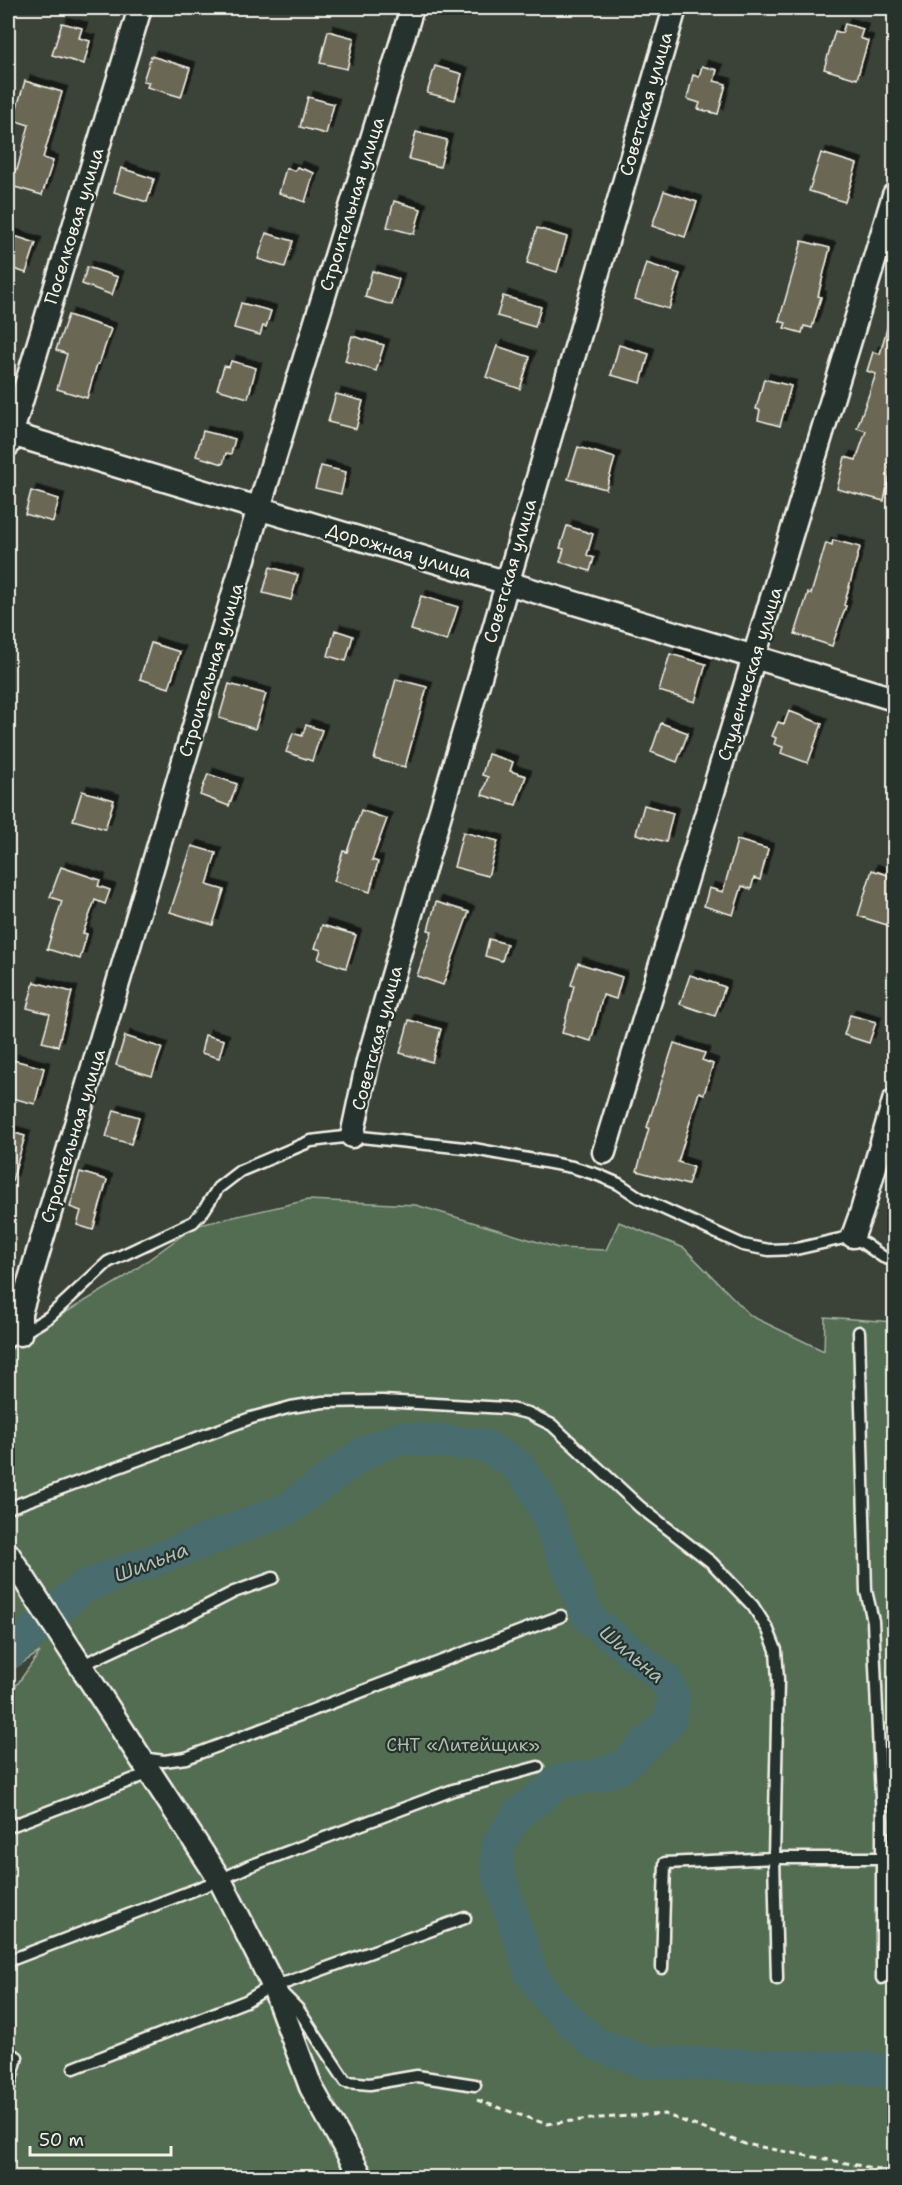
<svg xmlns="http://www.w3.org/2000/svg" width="902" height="2185" viewBox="0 0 902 2185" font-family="'Shantell Sans',sans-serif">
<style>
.green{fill:#526d53;stroke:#a3af9e;stroke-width:1.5}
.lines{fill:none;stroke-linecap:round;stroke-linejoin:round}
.river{stroke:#486c6e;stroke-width:33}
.building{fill:#6b6854;stroke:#f4f1e8;stroke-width:1.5;filter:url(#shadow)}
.lane-casing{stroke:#f4f1e8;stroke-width:15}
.street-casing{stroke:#f4f1e8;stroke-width:27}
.path{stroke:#f4f1e8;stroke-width:3;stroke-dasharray:6 4.5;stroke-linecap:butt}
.lane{stroke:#26332d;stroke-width:10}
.street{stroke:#26332d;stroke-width:22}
.labels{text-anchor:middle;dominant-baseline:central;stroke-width:4.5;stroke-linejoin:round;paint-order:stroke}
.street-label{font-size:18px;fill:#f4f1e8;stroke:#26332d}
.park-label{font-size:18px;fill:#b3bcac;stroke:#26332d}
.water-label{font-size:20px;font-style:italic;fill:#afbcb7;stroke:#26332d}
</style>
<defs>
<filter id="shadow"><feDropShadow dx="5.5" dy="-5.5" stdDeviation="0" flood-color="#0009"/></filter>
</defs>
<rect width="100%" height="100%" fill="#3b4339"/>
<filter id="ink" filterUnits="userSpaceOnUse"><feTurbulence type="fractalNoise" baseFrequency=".0167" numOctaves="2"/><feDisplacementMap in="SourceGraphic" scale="12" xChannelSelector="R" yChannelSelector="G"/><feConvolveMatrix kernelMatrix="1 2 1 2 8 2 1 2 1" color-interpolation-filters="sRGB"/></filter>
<g filter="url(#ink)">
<path class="green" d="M308 1200 416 1205 558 1248 606 1250 619 1222 684 1248 751 1316 824 1351 825 1317 894 1322V2177H8V1697L40 1652 8 1672V1352L41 1327 122 1279 195 1226Z"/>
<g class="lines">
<path class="river" d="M8 1654 81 1588 287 1509 365 1452 399 1438 483 1445 518 1465 539 1496 588 1617 667 1681 674 1700 668 1723 623 1766 597 1776 561 1780 517 1815 498 1844 497 1870 531 1973 550 2001 594 2043 645 2062 870 2069 894 2072"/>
</g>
<path class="building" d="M62 23 82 28 79 38 90 41 84 64 52 55Z
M845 24 863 29 860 38 868 41 857 79 824 69 835 31 842 33Z
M328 31 354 38 347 69 320 63Z
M151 56 190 68 181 97 147 87 149 82 143 81Z
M435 66 462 74 455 100 427 93Z
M702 66 717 70 714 81 726 84 718 114 698 109 700 103 687 99 693 75 699 77Z
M25 81 62 92 43 158 53 161 42 195 8 185 12 168 17 170 29 125 13 120Z
M308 97 334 104 326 134 300 127Z
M416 132 447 140 440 167 409 159Z
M821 153 857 164 845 202 809 191Z
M297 167 314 173 305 202 279 193 286 168 295 171Z
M121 168 154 179 147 202 114 192Z
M664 191 697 202 685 237 652 226Z
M394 201 421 209 414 234 387 227Z
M537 228 567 237 557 272 527 263Z
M266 233 293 241 285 267 258 259Z
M8 234 36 243 26 273 8 267Z
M802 241 830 248 818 296 821 297 812 328 804 326 802 333 784 328 786 323 779 321Z
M646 263 680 274 669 309 635 299Z
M87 267 118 277 112 295 82 284Z
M372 271 399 279 392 305 365 297Z
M503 296 541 307 535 327 497 316Z
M241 303 271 311 266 327 263 326 260 335 234 328Z
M68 315 111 329 99 364H97L87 398 57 389 67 354 56 350Z
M890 317 894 318V452L889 468 891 469 884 501 837 489 845 457 856 460 866 431 857 428 876 374 867 371 873 352 880 354Z
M352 336 384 345 376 371 345 361Z
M619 345 649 354 641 383 611 375Z
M497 346 530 357 520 389 486 377Z
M231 361 256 368 248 398 217 389 224 366 229 367Z
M764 379 791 386 780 426 758 420 760 410 756 409Z
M336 394 363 401 356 429 328 422Z
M203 431 235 439 231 454 226 453 223 464 196 456Z
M578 447 615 458 606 489 568 479Z
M321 466 346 472 341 494 315 488Z
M31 491 59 499 53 522 25 514Z
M567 526 593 534 587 555 594 558 590 571 560 562 564 549 560 548Z
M833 540 860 547 844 605 846 606 832 646 795 634 808 593 811 594 826 543 832 545Z
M270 567 298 575 291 600 263 593Z
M421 596 458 607 447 641 411 630Z
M335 630 353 636 346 661 328 656Z
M151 643 180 652 169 688 140 679Z
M670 654 706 664 695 702 659 691Z
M396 679 427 687 405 767 374 759Z
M229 684 266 694 255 729 219 718Z
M789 711 822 724 808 763 781 753 783 747 774 744 776 738 772 736 778 722 784 724Z
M661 723 688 733 677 762 651 752Z
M306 725 322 730 312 761 286 752 293 733 302 736Z
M488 754 513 762 510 771 526 776 516 805 482 795 488 777 482 775Z
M208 774 237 784 229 806 200 795Z
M82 791 114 800 105 829 73 820Z
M644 805 673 813 666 842 636 834Z
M361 810 387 819 372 860 378 862 370 892 334 881 343 851 347 852Z
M463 832 498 841 488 876 454 867Z
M737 840 768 849 760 880 754 878 751 889 742 886 733 915 704 906 709 888 723 892Z
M192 846 216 853 207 885 224 890 213 925 170 912Z
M61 867 100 880 98 886 110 890 105 904 95 900 83 933 87 934 80 959 47 949 62 901 50 897Z
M872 870 894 877V901L887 925 858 916Z
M436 902 469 912 443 985 417 976 432 931 428 930Z
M322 925 356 935 346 968 318 959 321 950 315 948Z
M489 939 507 944 502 961 485 956Z
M578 963 622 977 616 999 603 995 591 1041 562 1033 574 986 571 985Z
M690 975 725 987 715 1016 680 1004Z
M34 982 72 992 58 1046 42 1042 50 1014 27 1008Z
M850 1015 876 1022 869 1043 844 1035Z
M409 1020 441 1029 432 1062 400 1053Z
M205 1035 224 1040 219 1058 201 1053Z
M125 1036 162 1048 152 1076 116 1065Z
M674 1043 705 1053 702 1060 713 1064 704 1094 699 1092 678 1162 693 1167 688 1185 637 1171 649 1128 647 1127Z
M13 1060 44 1068 35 1104 8 1097V1084Z
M114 1110 139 1117 131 1144 106 1137Z
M8 1131 25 1136 12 1181 8 1180Z
M80 1172 107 1180 93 1230 77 1225 81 1211 70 1207Z"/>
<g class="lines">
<defs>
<path id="lane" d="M859 1332 866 1591 873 1621 882 1820V1978
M8 1342 49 1317 108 1262 193 1222 204 1210 218 1188 240 1171 311 1141 352 1136 474 1149 572 1167 598 1175 619 1184 640 1198 743 1245 769 1250 796 1249 853 1236 883 1257 894 1261
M8 1508 251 1418 291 1407 323 1402 382 1401 505 1408 528 1413 552 1425 640 1507 711 1562 753 1606 768 1630 776 1650 778 1680 774 1858H894
M80 1666 183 1618 234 1592 273 1578
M141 1758 164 1761 186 1758 561 1616
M8 1827 150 1773
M8 1961 220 1880 247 1867 453 1790 538 1767
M662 1968 665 1863 774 1858 777 1979
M282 1993 298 2009 346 2082 370 2084 417 2076 475 2085
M8 2053 17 2057 8 2092
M74 2068 246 2001 273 1985 288 1982 465 1918"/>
<path id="street" d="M8 433 894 699
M8 445 140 8
M352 1136 368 1061 675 8
M604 1152 894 195
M853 1236 862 1211 894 1101
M20 1334V1313L259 508 412 8
M8 1554 220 1880 273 1985 311 2087 362 2178"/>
</defs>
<use href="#lane" class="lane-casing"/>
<use href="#street" class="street-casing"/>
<path class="path" d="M477 2100 546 2124 599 2118 664 2114 745 2144 894 2172"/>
<use href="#lane" class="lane"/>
<use href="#street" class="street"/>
</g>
</g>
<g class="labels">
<g class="street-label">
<text transform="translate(646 104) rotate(-74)">Советская улица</text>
<text transform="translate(352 204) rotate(-73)">Строительная улица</text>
<text transform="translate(74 226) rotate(-73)">Поселковая улица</text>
<text transform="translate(399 551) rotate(17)">Дорожная улица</text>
<text transform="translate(510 571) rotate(-74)">Советская улица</text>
<text transform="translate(211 670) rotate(-73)">Строительная улица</text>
<text transform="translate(750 674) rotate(-73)">Студенческая улица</text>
<text transform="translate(377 1038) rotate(-75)">Советская улица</text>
<text transform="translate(73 1136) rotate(-73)">Строительная улица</text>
</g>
<g class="park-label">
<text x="463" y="1745">СНТ «Литейщик»</text>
</g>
<g class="water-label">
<text transform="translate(151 1562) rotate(-21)">Шильна</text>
<text transform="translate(632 1654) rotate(40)">Шильна</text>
</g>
</g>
<rect width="902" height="2185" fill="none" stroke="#26332d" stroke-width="30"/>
<rect x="15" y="15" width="872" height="2155" fill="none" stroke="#f4f1e8" stroke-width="2" filter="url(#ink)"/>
<path d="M30 2146v9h141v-9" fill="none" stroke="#f4f1e8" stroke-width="3"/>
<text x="39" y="2146" font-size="18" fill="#f4f1e8" stroke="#26332d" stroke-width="4.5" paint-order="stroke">50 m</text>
</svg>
